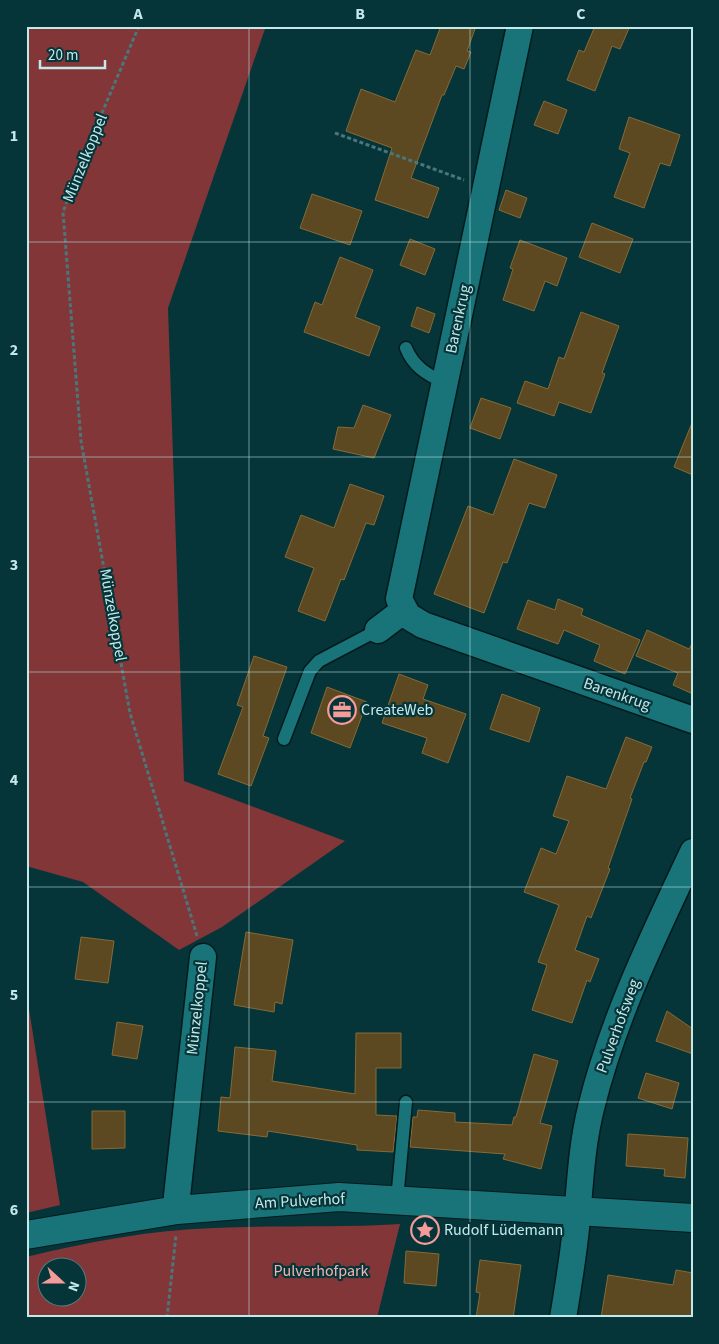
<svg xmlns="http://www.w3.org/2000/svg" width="719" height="1344" viewBox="0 0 719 1344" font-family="'Source Sans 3',sans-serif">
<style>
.green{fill:#823637;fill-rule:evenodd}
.building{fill:#5c4821;stroke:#876a35}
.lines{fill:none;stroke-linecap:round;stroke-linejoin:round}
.service-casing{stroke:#021b1d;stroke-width:15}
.minor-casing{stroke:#021b1d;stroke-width:29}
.tertiary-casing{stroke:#021b1d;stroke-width:30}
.path{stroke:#4b767a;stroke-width:3;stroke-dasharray:4 2.5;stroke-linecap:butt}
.service{stroke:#19747a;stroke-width:12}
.minor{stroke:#19747a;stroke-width:26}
.tertiary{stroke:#19747a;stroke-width:28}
.grid{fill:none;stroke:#c3e9eb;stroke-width:1;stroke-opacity:0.55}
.labels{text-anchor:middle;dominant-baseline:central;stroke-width:4.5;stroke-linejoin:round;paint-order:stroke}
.street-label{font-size:16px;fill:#c3e9eb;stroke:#063539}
.poi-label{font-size:16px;fill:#c3e9eb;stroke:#063539;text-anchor:start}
.park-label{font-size:16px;fill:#f2b4b1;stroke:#063539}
.neatline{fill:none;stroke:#c3e9eb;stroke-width:2}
.grid-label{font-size:16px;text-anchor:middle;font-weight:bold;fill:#c3e9eb}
</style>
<rect width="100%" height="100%" fill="#063539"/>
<path class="green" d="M26 26H266L168 308 184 781 345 841 222 927 179 950 83 882 26 866Z
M26 990 60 1205 26 1213Z
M400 1224 377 1318H26V1257C87 1242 151 1230 214 1228 276 1225 338 1228 400 1224ZM48 1266H78V1296H48Z"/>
<path class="building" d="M441 26H476L467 51 471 52 464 69 456 66 444 95H442L411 178 439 188 428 218 375 200 392 148 346 131 361 89 395 102 416 50 430 55Z
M595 26H630L620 49 612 46 595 91 567 80 579 50 584 52Z
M544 101 567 110 558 134 534 125Z
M629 117 680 135 670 166 660 163 644 208 614 197 630 153 619 149Z
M506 190 527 198 520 218 499 210Z
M312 194 362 211 350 245 300 228Z
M592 223 633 239 620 273 579 257Z
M410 239 435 249 425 275 400 265Z
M520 240 567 258 557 286 545 281 534 311 503 300 513 269 510 268Z
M340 257 373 270 355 317 380 327 369 356 304 332 315 302 322 305Z
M417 307 435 314 429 333 411 326Z
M581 312 619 326 602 373 605 374 591 413 559 402 554 416 517 403 525 381 548 389 559 357 564 359Z
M481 398 511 408 500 439 470 428Z
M363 405 391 415 374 458 333 449 338 427 354 428Z
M692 423H693V475L674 467Z
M514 459 557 475 545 508 529 503 507 563 503 562 484 613 434 594 468 506 493 515Z
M350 484 384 496 374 525 366 523 344 580 341 579 325 621 298 611 314 568 285 557 301 515 334 528Z
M558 599 583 609 581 615 640 640 625 674 594 661 600 645 564 630 558 644 517 629 528 600 555 610Z
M647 630 689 649 693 642V694L673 685 678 673 636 656Z
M254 656 287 667 263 736 269 738 251 786 218 774 243 707 237 705Z
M399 674 428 685 423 699 466 714 448 763 422 753 427 738 382 723Z
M327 687 367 702 350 748 311 733Z
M502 694 540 708 529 742 490 729Z
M626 737 652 747 646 762H644L630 798 632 799 608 868 610 869 591 918 587 916 575 950 599 959 590 982 587 980 572 1023 532 1010 547 965 538 962 559 905 524 892 541 848 556 854 569 821 553 816 567 776 606 789Z
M246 932 293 940 282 1004 275 1002 274 1012 234 1005Z
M81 937 114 941 108 983 75 979Z
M667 1011 693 1029V1054L656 1041Z
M117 1022 143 1026 137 1059 112 1055Z
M356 1033H401V1068H376V1115L397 1116 393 1152 357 1150V1145L268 1131 267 1137 218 1131 221 1097 230 1098 235 1047 276 1051 272 1081 355 1094Z
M534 1054 558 1061 540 1123 552 1126 541 1169 503 1159 505 1154 410 1147 413 1117H417L418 1110 455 1113V1122L512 1125 514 1117H516Z
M646 1073 679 1083 672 1109 638 1098Z
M92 1111H125V1148L92 1149Z
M628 1134 688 1138 685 1178 664 1176 665 1169 626 1166Z
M406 1251 439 1254 436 1286 404 1283Z
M480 1260 521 1265 513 1318H476L480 1293 476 1292Z
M676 1270 693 1273V1318H601L608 1275 673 1285Z"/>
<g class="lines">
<defs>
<path id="service" d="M406 348C413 366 427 375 444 382
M284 739 310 671 319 661 378 630
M397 1200 406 1102"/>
<path id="minor" d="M520 26 399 599 408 616 423 625 693 720
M378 630 403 611
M177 1210V1196L203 957
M563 1318C568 1288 573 1258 576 1228 580 1188 581 1148 591 1108 613 1018 654 935 693 852"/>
<path id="tertiary" d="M26 1235 177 1210 339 1197 693 1218"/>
</defs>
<use href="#service" class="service-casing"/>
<use href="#minor" class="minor-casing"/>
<use href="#tertiary" class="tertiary-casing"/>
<path class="path" d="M139 26 90 141 63 212 81 441 130 713 197 936
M335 133 464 180
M167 1318 176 1235"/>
<use href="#service" class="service"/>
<use href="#minor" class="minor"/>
<use href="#tertiary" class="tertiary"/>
</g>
<path class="grid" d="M249 26V1318M470 26V1318M26 242H693M26 457H693M26 672H693M26 887H693M26 1102H693"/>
<defs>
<symbol id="office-ring" viewBox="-11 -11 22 22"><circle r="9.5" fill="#063539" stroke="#f59b99" stroke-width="1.5"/><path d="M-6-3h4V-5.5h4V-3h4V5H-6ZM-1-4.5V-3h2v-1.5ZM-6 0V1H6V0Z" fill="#f59b99"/></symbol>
<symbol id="sight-ring" viewBox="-11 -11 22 22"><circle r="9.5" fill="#063539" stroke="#f59b99" stroke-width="1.5"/><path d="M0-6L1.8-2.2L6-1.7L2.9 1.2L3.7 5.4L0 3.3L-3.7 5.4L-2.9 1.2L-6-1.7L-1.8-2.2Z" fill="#f59b99"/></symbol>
</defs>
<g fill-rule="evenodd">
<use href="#office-ring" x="326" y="694" width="32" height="32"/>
<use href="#sight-ring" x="409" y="1214" width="32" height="32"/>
</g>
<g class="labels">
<g class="street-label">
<text transform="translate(85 158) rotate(-68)">Münzelkoppel</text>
<text transform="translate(458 319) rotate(-78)">Barenkrug</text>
<text transform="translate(113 615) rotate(80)">Münzelkoppel</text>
<text transform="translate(617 694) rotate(19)">Barenkrug</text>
<text transform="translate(197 1008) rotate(-84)">Münzelkoppel</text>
<text transform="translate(618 1026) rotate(-70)">Pulverhofsweg</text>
<text transform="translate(300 1201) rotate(-3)">Am Pulverhof</text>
</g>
<g class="poi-label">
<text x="361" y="710">CreateWeb</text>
<text x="444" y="1230">Rudolf Lüdemann</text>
</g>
<g class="park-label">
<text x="321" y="1271">Pulverhofpark</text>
</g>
</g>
<rect width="719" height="1344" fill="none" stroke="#063539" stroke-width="55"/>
<g transform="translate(62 1282) rotate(111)"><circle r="24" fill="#063539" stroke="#527d80"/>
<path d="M0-4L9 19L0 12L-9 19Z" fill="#f59b99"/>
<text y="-8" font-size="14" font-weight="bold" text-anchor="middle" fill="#c3e9eb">N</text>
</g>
<path d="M40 60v8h65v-8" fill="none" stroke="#c3e9eb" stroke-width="2.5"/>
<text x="48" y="60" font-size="15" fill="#c3e9eb" stroke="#063539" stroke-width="4" paint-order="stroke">20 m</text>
<rect x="28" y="28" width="664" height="1288" class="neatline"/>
<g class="grid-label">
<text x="138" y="19">A</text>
<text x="360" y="19">B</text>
<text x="581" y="19">C</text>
<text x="14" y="141">1</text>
<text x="14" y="355">2</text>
<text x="14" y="570">3</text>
<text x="14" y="785">4</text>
<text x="14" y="1000">5</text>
<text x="14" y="1215">6</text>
</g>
</svg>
